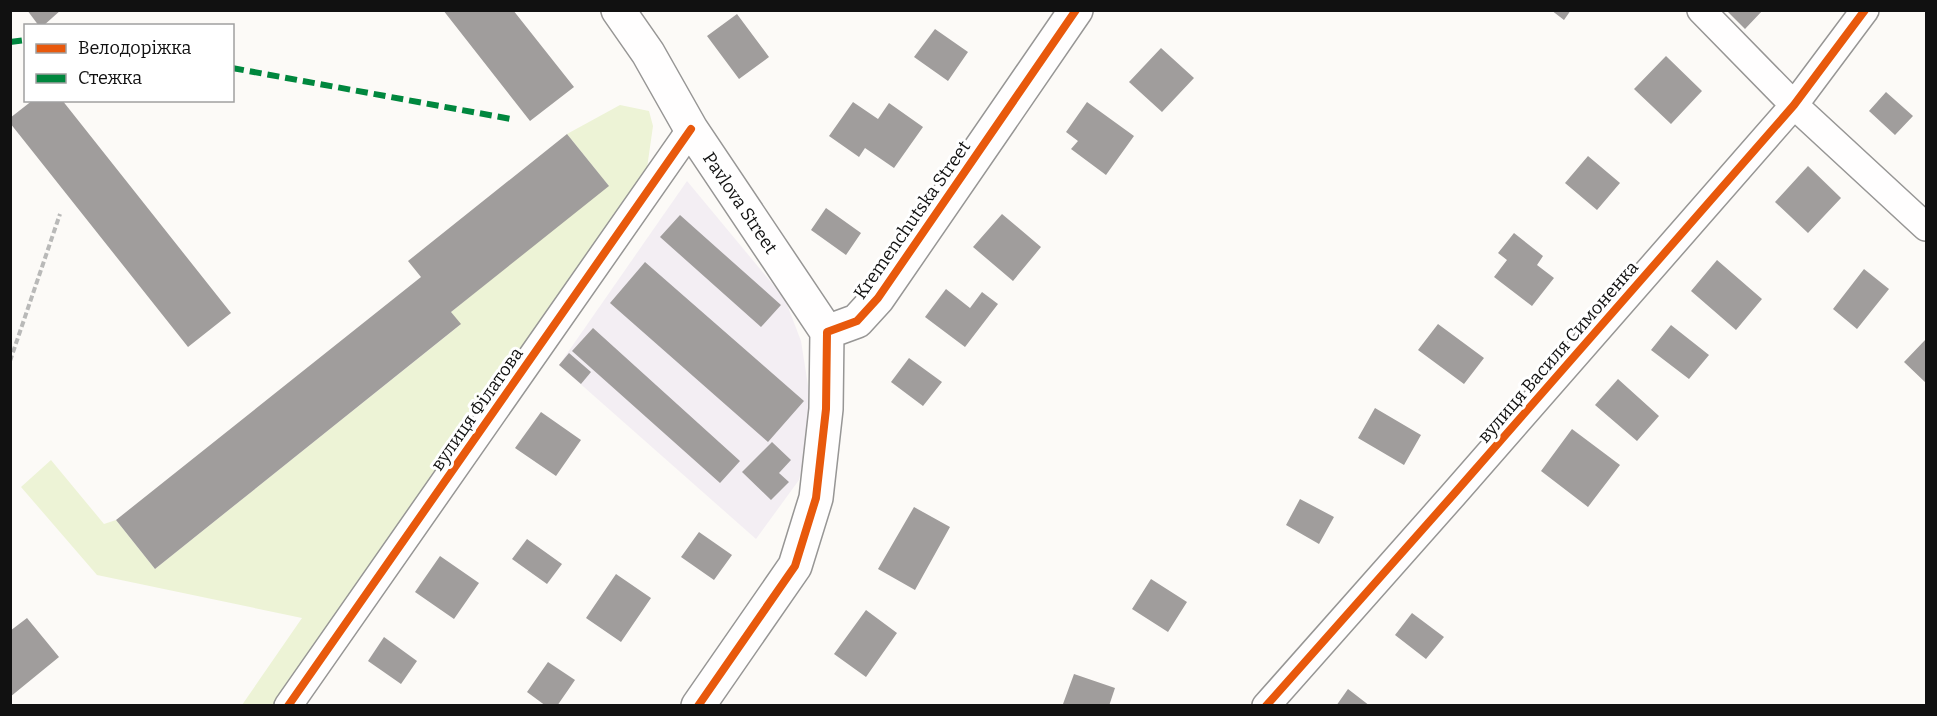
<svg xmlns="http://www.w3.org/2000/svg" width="1937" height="716" viewBox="0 0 1937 716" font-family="Bitter,serif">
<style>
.industrial{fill:#f3eef3}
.green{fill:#edf3d6}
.building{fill:#a09d9c}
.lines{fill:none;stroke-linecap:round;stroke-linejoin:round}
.minor-casing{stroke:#979695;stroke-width:30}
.tertiary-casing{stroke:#979695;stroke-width:36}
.path{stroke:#b9b9b8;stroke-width:4;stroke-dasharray:6 3;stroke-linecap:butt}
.minor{stroke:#fffefe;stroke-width:27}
.tertiary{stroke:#fffefe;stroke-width:33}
.quiet{stroke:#00873e;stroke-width:6;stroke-dasharray:12 6;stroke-linecap:butt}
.cycleway-casing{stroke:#fff;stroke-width:11}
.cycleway{stroke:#e8590c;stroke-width:8}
.labels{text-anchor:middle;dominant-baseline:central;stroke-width:6;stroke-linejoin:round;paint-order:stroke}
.street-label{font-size:18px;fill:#111;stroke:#fff}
</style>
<rect width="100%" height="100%" fill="#fcfaf7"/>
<path class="industrial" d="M687 181 785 299 801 341 813 417 799 480 756 539 559 365Z"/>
<path class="green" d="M620 105 649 111 653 126 647 168 274 705H242L302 618 97 575 21 487 51 460 104 524 116 520 155 569 460 325 451 312 608 185 567 134Z"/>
<path class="building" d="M27 10H61L43 26H39Z
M443 10H513L574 87 530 121Z
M1551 10H1571L1564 20Z
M1726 10H1763L1745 29Z
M737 14 769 57 739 79 707 36Z
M935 29 968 52 948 81 914 57Z
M1161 48 1194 78 1162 112 1129 82Z
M1666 56 1702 91 1671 124 1634 89Z
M1886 92 1913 116 1895 135 1869 111Z
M33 100H62L231 313 188 347 10 123V118Z
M853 102 878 119 889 103 923 127 894 168 865 148 859 157 829 136Z
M1087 102 1134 136 1106 175 1071 149 1078 141 1066 132Z
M567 134 609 186 451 312 461 324 155 569 116 520 421 277 408 261Z
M1588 156 1620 183 1597 210 1565 183Z
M1808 166 1841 198 1808 233 1775 202Z
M826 208 861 233 846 255 811 230Z
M1002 214 1041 247 1013 281 973 247Z
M680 215 781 305 761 327 660 237Z
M1514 233 1543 256 1537 265 1554 278 1532 306 1494 277 1507 260 1498 253Z
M1717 260 1762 299 1736 330 1691 291Z
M645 262 804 401 768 442 610 303Z
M1864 269 1889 289 1857 329 1833 309Z
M946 289 970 308 982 292 998 304 965 347 925 317Z
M1438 324 1484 358 1464 384 1418 350Z
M1671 325 1709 355 1689 379 1651 350Z
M593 328 740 461 720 483 572 351Z
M1926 339V383L1904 362Z
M569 353 591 372 581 384 559 365Z
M909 358 942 382 923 406 891 382Z
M1618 379 1659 416 1637 441 1595 405Z
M1375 408 1421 435 1404 465 1358 438Z
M541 412 581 440 556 476 515 448Z
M1572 429 1620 465 1588 507 1541 471Z
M772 442 791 460 779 473 789 482 771 500 742 472Z
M1300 499 1334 517 1319 544 1286 525Z
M914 507 950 527 915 590 878 569Z
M699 532 732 555 714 580 681 557Z
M527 539 562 564 547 584 512 559Z
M440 556 479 583 454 619 415 592Z
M616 574 651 598 621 642 586 618Z
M1151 579 1187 602 1168 632 1132 609Z
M866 610 897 633 866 677 834 654Z
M1412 613 1444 637 1426 659 1395 635Z
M27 618 59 657 10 697V631Z
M384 637 417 661 401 684 368 661Z
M548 662 575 680 557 706H546L527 692Z
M1074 674 1115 688 1109 706H1068L1063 704Z
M1348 689 1370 706H1336Z"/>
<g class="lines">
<defs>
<path id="minor" d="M1701 10 1794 105 1926 227
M288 706 691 129
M1266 706 1453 495 1794 105 1865 10"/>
<path id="tertiary" d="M618 10 648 53 691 129 827 332
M698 706 795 566 816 498 826 409 827 332 857 321 878 298 1076 10"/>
</defs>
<use href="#minor" class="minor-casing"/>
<use href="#tertiary" class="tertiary-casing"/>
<path class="path" d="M10 361 60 214"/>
<use href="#minor" class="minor"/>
<use href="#tertiary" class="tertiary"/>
<path class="quiet" d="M10 42 26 40
M232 68 511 119"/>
<defs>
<path id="cycleway" d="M288 706 691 129
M698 706 795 566 816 498 826 409 827 332 857 321 878 298 1076 10
M1266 706 1453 495 1794 105 1865 10"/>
</defs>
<use href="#cycleway" class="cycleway-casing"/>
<use href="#cycleway" class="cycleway"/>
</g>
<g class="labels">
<g class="street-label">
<text transform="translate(740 203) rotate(56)">Pavlova Street</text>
<text transform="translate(912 220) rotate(-55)">Kremenchutska Street</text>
<text transform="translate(1558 352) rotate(-49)">вулиця Василя Симоненка</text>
<text transform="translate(477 409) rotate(-55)">вулиця Філатова</text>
</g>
</g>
<rect width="1937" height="716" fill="none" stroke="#111111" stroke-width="24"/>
<rect x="24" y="24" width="210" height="78" fill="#ffffff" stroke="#a0a0a0" stroke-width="1.5"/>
<rect x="36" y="44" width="30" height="9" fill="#e8590c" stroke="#a0a0a0" stroke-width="1.5"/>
<text x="78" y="54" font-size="18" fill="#111111">Велодоріжка</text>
<rect x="36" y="74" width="30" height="9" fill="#00873e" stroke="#a0a0a0" stroke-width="1.5"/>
<text x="78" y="84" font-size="18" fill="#111111">Стежка</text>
</svg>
